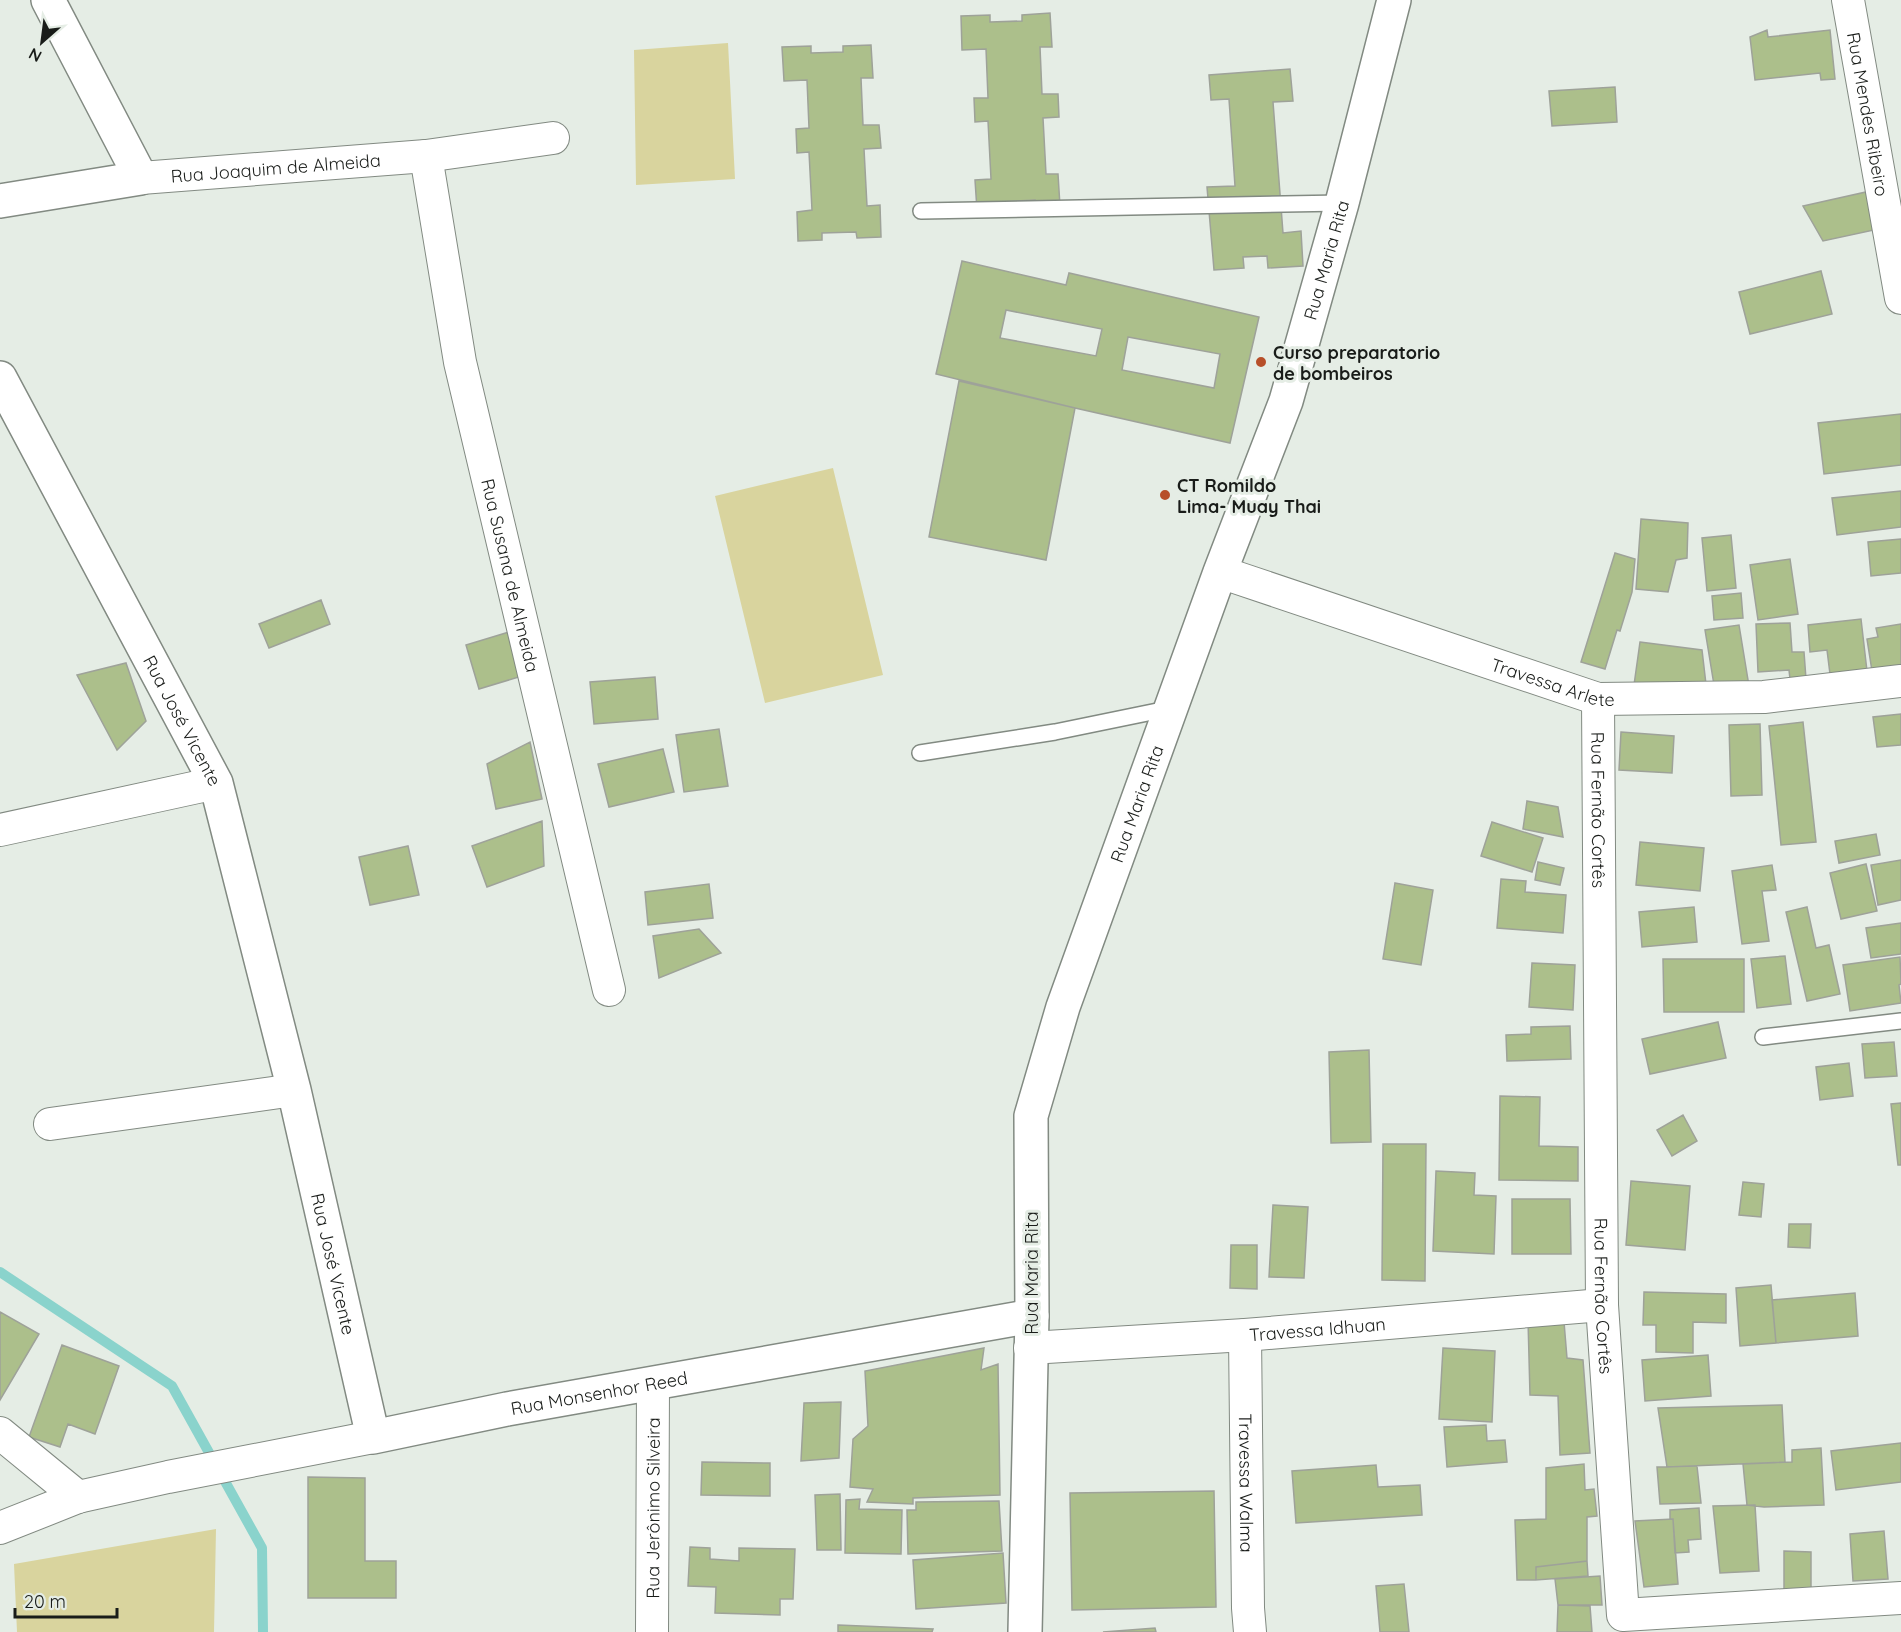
<svg xmlns="http://www.w3.org/2000/svg" width="1901" height="1632" viewBox="0 0 1901 1632" font-family="Quicksand,sans-serif">
<style>
.green{fill:#d9d49e}
.lines{fill:none;stroke-linecap:round;stroke-linejoin:round}
.stream{stroke:#8ad3cc;stroke-width:10}
.building{fill:#acbf8b;stroke:#9ea299;stroke-width:1.5;fill-rule:evenodd}
.lane-casing{stroke:#828a82;stroke-width:18}
.street-casing{stroke:#828a82;stroke-width:34}
.secondary-casing{stroke:#828a82;stroke-width:36}
.lane{stroke:#fff;stroke-width:15}
.street{stroke:#fff;stroke-width:32}
.secondary{stroke:#fff;stroke-width:33}
.poi-dot{fill:#b74f29;stroke:#e5ede5;stroke-width:2}
.labels{text-anchor:middle;dominant-baseline:central;stroke-width:6;stroke-linejoin:round;paint-order:stroke}
.street-label{font-size:18px;fill:#191c19;stroke:#e5ede5}
.poi-label{font-size:18px;font-weight:bold;fill:#191c19;stroke:#e5ede5;text-anchor:start}
</style>
<rect width="100%" height="100%" fill="#e5ede5"/>
<path class="green" d="M728 43 735 179 636 185 634 50Z
M833 468 883 675 765 703 715 496Z
M216 1529 214 1632H17L14 1564Z"/>
<g class="lines">
<path class="stream" d="M0 1272 172 1386 262 1548 263 1632"/>
</g>
<path class="building" d="M1050 13 1052 47H1040L1042 94H1058L1059 117 1043 118 1046 174H1058L1060 206 1035 207V200L1000 202 1001 209 977 210 975 180 991 179 988 121 975 122 974 98H988L986 49 962 50 961 16 990 15V22L1022 21V15Z
M1767 30 1768 37 1830 30 1835 79 1821 80 1820 73 1755 80 1750 37Z
M871 45 873 78H861L863 125H879L881 148 864 149 867 206 880 205 881 237 857 238 856 232 822 233V240L798 241 797 212 812 210 809 152 797 153 796 129 809 128 807 80 784 81 782 47 811 46V53L843 52V46Z
M1290 69 1293 101 1273 102 1283 233 1301 231 1303 266 1268 268 1267 256 1243 257 1244 268 1214 270 1207 187 1235 186 1229 99 1211 100 1209 75Z
M1615 87 1617 122 1552 126 1549 91Z
M1866 192 1874 230 1823 241 1803 206Z
M962 261 1066 285 1069 273 1259 317 1230 443 1075 408 936 374ZM1006 310 1102 329 1096 356 1000 338ZM1128 337 1220 354 1214 388 1122 370Z
M1821 271 1832 314 1750 334 1739 292Z
M959 381 1075 408 1046 560 929 537Z
M1901 414V465L1824 474 1818 423Z
M1901 491V527L1837 535 1832 498Z
M1641 519 1688 523 1687 558 1676 560 1668 592 1636 589Z
M1731 535 1736 588 1707 591 1702 538Z
M1901 539V573L1871 576 1868 542Z
M1615 553 1635 559 1632 592 1620 631 1617 630 1605 669 1581 662Z
M1790 559 1798 614 1758 620 1750 565Z
M1741 593 1743 618 1714 620 1712 596Z
M321 600 330 624 269 648 259 624Z
M1861 619 1867 671 1830 674 1827 650 1810 652 1808 625Z
M1790 623 1792 652H1804L1806 679H1790L1789 670 1758 672 1756 624Z
M1901 624V667L1872 671 1867 639 1878 637 1876 628Z
M1739 625 1749 686 1715 691 1705 630Z
M509 632 522 676 479 689 466 645Z
M1640 642 1702 650 1707 693 1634 685Z
M126 663 146 721 117 750 77 675Z
M655 677 658 719 594 724 590 682Z
M1901 714V745L1877 747 1873 717Z
M1803 722 1816 842 1781 845 1769 726Z
M1760 724 1762 795 1731 796 1729 725Z
M719 729 728 786 684 792 676 735Z
M1621 732 1674 736 1672 773 1619 770Z
M530 742 542 799 496 809 487 764Z
M663 749 674 792 609 807 598 764Z
M1527 801 1558 807 1563 837 1523 829Z
M542 821 544 866 487 887 472 846Z
M1492 822 1543 838 1532 872 1481 856Z
M1876 834 1880 855 1839 863 1835 841Z
M1640 842 1704 848 1700 891 1636 885Z
M408 846 419 895 370 905 359 857Z
M1901 860V900L1878 905 1871 865Z
M1538 862 1564 868 1560 885 1535 880Z
M1866 864 1877 911 1841 919 1830 873Z
M1772 865 1776 890 1762 891 1769 941 1742 944 1732 871Z
M1501 879 1526 881 1525 892 1566 895 1563 933 1497 928Z
M1395 883 1433 890 1421 965 1383 959Z
M709 884 713 918 648 925 645 892Z
M1694 907 1697 942 1642 947 1639 912Z
M1807 907 1816 948 1829 945 1840 994 1807 1001 1786 912Z
M1901 923V954L1871 958 1866 928Z
M699 929 721 953 659 978 653 936Z
M1785 956 1791 1004 1757 1008 1751 959Z
M1900 957 1901 984 1899 985 1901 1003 1850 1011 1843 965Z
M1663 959H1744V1012H1664Z
M1532 963 1575 965 1573 1010 1529 1007Z
M1718 1022 1726 1058 1650 1074 1642 1039Z
M1570 1026 1571 1059 1507 1061 1506 1035 1531 1034V1027Z
M1894 1042 1897 1076 1865 1078 1862 1044Z
M1369 1050 1371 1142 1331 1143 1329 1052Z
M1849 1063 1853 1096 1820 1100 1816 1067Z
M1500 1096 1540 1097 1539 1146 1578 1147V1181L1499 1180Z
M1901 1103V1165H1898L1891 1104Z
M1683 1115 1697 1141 1672 1156 1657 1130Z
M1383 1144H1426L1425 1281 1382 1280Z
M1436 1171 1475 1173 1474 1195 1496 1196 1494 1254 1433 1251Z
M1631 1181 1690 1186 1685 1250 1626 1245Z
M1743 1182 1764 1184 1761 1217 1739 1215Z
M1512 1199H1570L1571 1254H1512Z
M1273 1205 1308 1207 1304 1278 1269 1277Z
M1789 1224H1811L1810 1248 1788 1247Z
M1231 1245H1257V1289L1230 1288Z
M1771 1285 1776 1343 1740 1346 1736 1288Z
M1644 1292 1726 1294V1323L1693 1322V1353L1656 1352V1325H1643Z
M1855 1293 1858 1336 1776 1343 1772 1300Z
M0 1312 39 1334 0 1400Z
M1528 1320 1564 1322 1567 1358 1583 1360 1590 1453 1560 1455 1558 1396 1530 1395Z
M62 1345 119 1366 95 1434 68 1424 60 1447 29 1437Z
M984 1348 981 1370 998 1364 1000 1495 913 1498V1504L867 1502 873 1489 850 1487 853 1439 868 1426 865 1371Z
M1443 1348 1495 1351 1492 1422 1439 1419Z
M1708 1355 1711 1396 1645 1401 1642 1360Z
M841 1402 839 1458 801 1461 804 1403Z
M1782 1405 1785 1462 1667 1467 1658 1408Z
M1486 1425 1487 1441 1505 1440 1507 1462 1447 1467 1444 1427Z
M1901 1443V1482L1836 1490 1831 1451Z
M1821 1448 1824 1505 1764 1507 1747 1505 1743 1464 1792 1462V1450Z
M702 1462 770 1463V1496L701 1495Z
M1584 1464 1585 1490 1594 1489 1597 1516 1587 1517V1561L1536 1567V1580H1517L1515 1520 1546 1519V1468Z
M1376 1465 1378 1487 1420 1485 1422 1515 1296 1523 1292 1471Z
M1697 1466 1701 1503 1660 1504 1657 1467Z
M308 1477 365 1478V1561H396V1598H308Z
M1214 1491 1216 1607 1072 1610 1070 1493Z
M840 1494 841 1550H817L815 1495Z
M860 1499 859 1509 902 1510 901 1554 845 1553 846 1500Z
M999 1501 1002 1551 908 1554 907 1510H916V1502Z
M1755 1505 1759 1571 1720 1573 1713 1506Z
M1699 1508 1701 1539 1688 1540 1689 1552 1675 1553 1673 1519H1670V1510Z
M1673 1519 1678 1584 1644 1587 1635 1521Z
M1884 1531 1888 1579 1853 1581 1850 1534Z
M690 1547 710 1548V1559L739 1561V1548L795 1549 793 1599H780V1615L715 1613 716 1587 688 1586Z
M1784 1551 1811 1552V1597L1784 1596Z
M1003 1553 1006 1603 916 1609 913 1560Z
M1587 1561 1588 1576 1536 1580V1567Z
M1600 1576 1602 1605H1558L1555 1579Z
M1404 1584 1409 1632H1380L1376 1586Z
M1558 1605 1590 1606 1592 1632H1557Z
M838 1625 933 1629 932 1632H838Z
M1155 1628 1156 1632H1103Z"/>
<g class="lines">
<defs>
<path id="lane" d="M921 211 1342 203
M920 753 1055 732 1172 708
M1763 1037 1901 1021"/>
<g id="street">
<path id="s1" d="M1848 0 1901 298"/>
<path id="s2" d="M426 156 460 362 609 990"/>
<path id="s3" d="M141 178 426 156 553 138"/>
<path id="s4" d="M1220 572 1598 699 1764 697 1901 681"/>
<path id="s5" d="M1598 699 1602 1305 1623 1615 1901 1598"/>
<path d="M0 830 216 783"/>
<path d="M50 1124 294 1090"/>
<path id="s6" d="M1245 1335 1248 1608 1250 1632"/>
<path id="s7" d="M1030 1348 1245 1335 1602 1305"/>
<path d="M0 1433 78 1497"/>
<path d="M0 1528 78 1497 168 1477 373 1437"/>
<path id="s8" d="M652 1632 653 1384"/>
</g>
<g id="secondary">
<path d="M0 201 141 178 48 0"/>
<path id="s9" d="M0 378 216 783 294 1090 373 1437 507 1409 1032 1316"/>
<path id="s10" d="M1025 1632 1032 1316 1031 1116 1063 1007 1220 572 1286 401 1342 203 1394 0"/>
</g>
</defs>
<use href="#lane" class="lane-casing"/>
<use href="#street" class="street-casing"/>
<use href="#secondary" class="secondary-casing"/>
<use href="#lane" class="lane"/>
<use href="#street" class="street"/>
<use href="#secondary" class="secondary"/>
</g>
<g class="poi-dot">
<circle cx="1261" cy="362" r="6"/>
<circle cx="1165" cy="495" r="6"/>
</g>
<g class="labels">
<g class="street-label">
<text stroke="none"><textPath href="#s1" startOffset="116">Rua Mendes Ribeiro</textPath></text>
<text stroke="none"><textPath href="#s3" startOffset="135">Rua Joaquim de Almeida</textPath></text>
<text stroke="none"><textPath href="#s10" startOffset="1422">Rua Maria Rita</textPath></text>
<text stroke="none"><textPath href="#s2" startOffset="428">Rua Susana de Almeida</textPath></text>
<text stroke="none"><textPath href="#s4" startOffset="351">Travessa Arlete</textPath></text>
<text stroke="none"><textPath href="#s9" startOffset="388">Rua José Vicente</textPath></text>
<text stroke="none"><textPath href="#s10" startOffset="846">Rua Maria Rita</textPath></text>
<text stroke="none"><textPath href="#s5" startOffset="111">Rua Fernão Cortês</textPath></text>
<text stroke="none"><textPath href="#s9" startOffset="954">Rua José Vicente</textPath></text>
<text transform="translate(1031 1273) rotate(-90)">Rua Maria Rita</text>
<text stroke="none"><textPath href="#s5" startOffset="597">Rua Fernão Cortês</textPath></text>
<text stroke="none"><textPath href="#s7" startOffset="288">Travessa Idhuan</textPath></text>
<text stroke="none"><textPath href="#s9" startOffset="1362">Rua Monsenhor Reed</textPath></text>
<text stroke="none"><textPath href="#s6" startOffset="148">Travessa Walma</textPath></text>
<text stroke="none"><textPath href="#s8" startOffset="124">Rua Jerônimo Silveira</textPath></text>
</g>
<g class="poi-label">
<text x="1273" y="352">Curso preparatorio<tspan x="1273" dy="21">de bombeiros</tspan></text>
<text x="1177" y="485">CT Romildo<tspan x="1177" dy="21">Lima- Muay Thai</tspan></text>
</g>
</g>
<g transform="translate(42 42) rotate(208)" stroke="#e5ede5" stroke-width="4.5" paint-order="stroke">
<path d="M0-4.5L10 22L0 15L-10 22Z" fill="#191c19"/>
<text y="-9" font-size="16" font-weight="bold" text-anchor="middle" fill="#191c19">N</text>
</g>
<path d="M15 1608v9h102v-9" fill="none" stroke="#191c19" stroke-width="3"/>
<text x="24" y="1608" font-size="18" fill="#191c19" stroke="#e5ede5" stroke-width="4.5" paint-order="stroke">20 m</text>
</svg>
